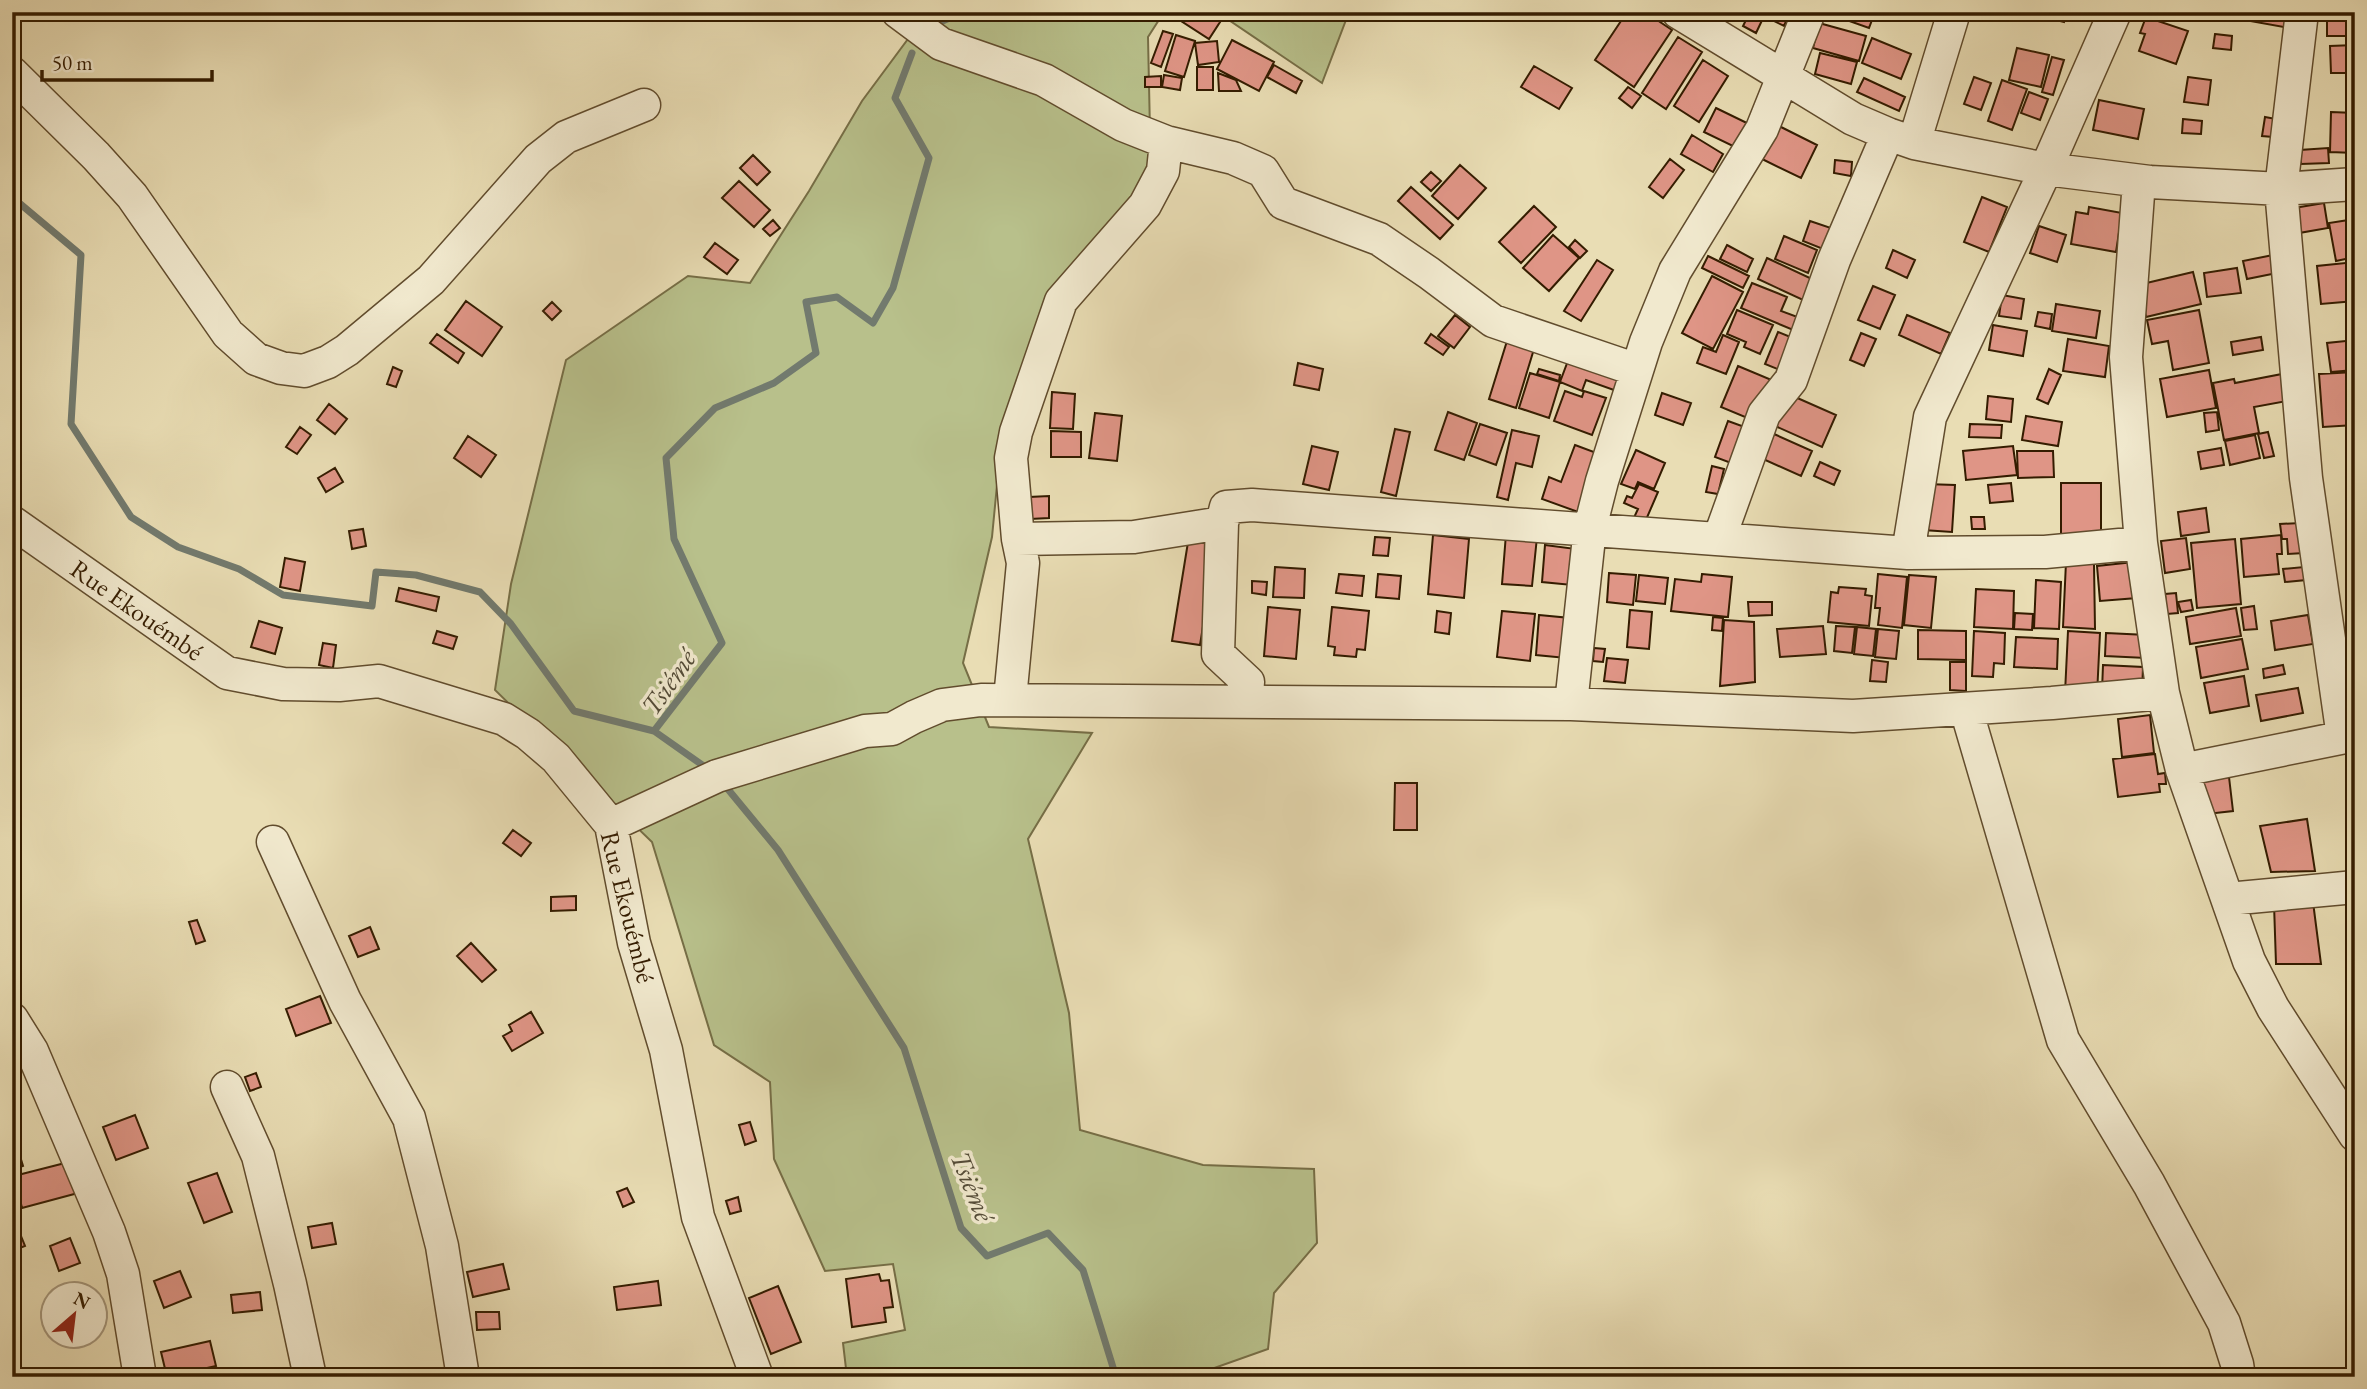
<svg xmlns="http://www.w3.org/2000/svg" width="2367" height="1389" viewBox="0 0 2367 1389" font-family="'EB Garamond',serif">
<style>
.green{fill:#b8c08b;stroke:#766e46;stroke-width:2}
.lines{fill:none;stroke-linecap:round;stroke-linejoin:round}
.stream{stroke:#727a6e;stroke-width:7}
.building{fill:#df9586;stroke:#341c00;stroke-width:2}
.minor-casing{stroke:#614c2d;stroke-width:35}
.minor{stroke:#f1e9ce;stroke-width:32}
.labels{text-anchor:middle;dominant-baseline:central;stroke-width:7;stroke-linejoin:round;paint-order:stroke}
.street-label{font-size:26px;fill:#341c00;stroke:#f1e9ce}
.water-label{font-size:28px;font-style:italic;fill:#534b37;stroke:#f1e9ce}
</style>
<rect width="100%" height="100%" fill="#e9ddb4"/>
<filter id="stains"><feTurbulence type="fractalNoise" baseFrequency=".00286" numOctaves="4"/><feColorMatrix values="0 0 0 0 .2 0 0 0 0 .09 0 0 0 0 .02 0 0 0 .5 -.17"/></filter>
<radialGradient id="worn" r=".72"><stop offset=".6" stop-color="#630" stop-opacity="0"/><stop offset="1" stop-color="#630" stop-opacity=".3"/></radialGradient>
<path class="green" d="M928 12H1164L1148 37 1151 179 1053 287 1000 454 992 537 963 663 989 727 1092 733 1028 839 1069 1013 1080 1130 1203 1165 1314 1169 1317 1243 1274 1293 1268 1349 1189 1377H847L843 1343 905 1330 893 1264 825 1271 774 1159 770 1082 714 1045 652 842 495 690 511 584 566 360 688 276 750 283 809 191 862 101Z
M1217 12H1349L1322 83Z"/>
<g class="lines">
<path class="stream" d="M938 23 963 12
M12 197 81 255 71 424 131 517 178 547 239 569 283 595 372 606 376 572 416 575 480 592 511 624 574 711 654 731
M708 769 654 731 722 643 674 539 666 458 715 408 774 383 816 353 806 302 837 297 873 323 893 288 929 158 895 98 912 53
M722 782 778 850 904 1048 961 1228 987 1256 1048 1233 1083 1270 1116 1377"/>
</g>
<path class="building" d="M1180 12H1203L1220 22 1209 39 1178 19Z
M1627 12H1645L1672 30 1634 87 1595 60Z
M1750 12H1766L1756 33 1743 26Z
M1771 12H1790L1784 26 1768 18Z
M1824 12H1875L1869 28Z
M2038 12H2066L2064 22 2037 15Z
M2240 12H2292L2289 28 2239 19Z
M2327 12H2355V36H2327Z
M2146 17 2188 31 2176 64 2139 51 2145 34 2140 33Z
M1819 23 1866 36 1859 61 1813 48Z
M1163 31 1173 34 1161 67 1151 63Z
M2215 34 2232 36 2231 50 2213 48Z
M1176 35 1195 41 1184 77 1165 71Z
M1678 37 1702 52 1666 109 1642 93Z
M1872 38 1911 54 1901 79 1862 63Z
M1232 40 1274 62 1259 91 1217 69Z
M1217 41 1219 62 1198 65 1195 43Z
M2355 45V77L2354 73H2331L2330 46Z
M2017 48 2049 55 2041 87 2009 80Z
M1820 53 1857 62 1851 84 1815 74Z
M2052 57 2064 60 2053 95 2042 92Z
M1703 60 1728 76 1699 122 1674 106Z
M1274 65 1302 81 1296 93 1267 77Z
M1534 66 1572 88 1559 109 1521 87Z
M1197 67H1213V90H1197Z
M1218 73 1236 80 1241 91H1219Z
M1164 75 1182 78 1180 90 1162 87Z
M1161 76V87H1145V77Z
M1974 77 1991 83 1981 110 1964 104Z
M2188 77 2211 80 2208 105 2184 102Z
M1864 78 1905 97 1899 111 1857 92Z
M2002 80 2027 89 2012 130 1988 121Z
M1628 87 1641 96 1632 108 1619 98Z
M2029 92 2048 99 2040 120 2021 113Z
M2099 100 2144 109 2138 139 2093 130Z
M1716 108 1751 125 1739 149 1704 132Z
M2331 112 2355 113V153L2330 152Z
M2265 117 2276 119 2273 137 2262 136Z
M2183 119 2202 121 2201 134 2182 133Z
M1779 126 1817 145 1801 178 1762 159Z
M1692 135 1723 154 1713 172 1681 154Z
M2328 148 2329 163 2301 164 2300 150Z
M753 155 770 172 757 185 740 168Z
M1670 159 1684 170 1663 198 1649 187Z
M1835 160 1852 162 1851 176 1834 173Z
M1460 165 1486 188 1458 219 1432 196Z
M1431 172 1441 181 1431 191 1421 182Z
M739 181 770 210 754 227 722 198Z
M1411 187 1453 225 1440 239 1398 201Z
M1982 197 2007 207 1989 252 1964 242Z
M2324 203 2328 228 2299 233 2294 208Z
M1534 206 1556 227 1521 263 1499 242Z
M2089 207 2122 213 2116 252 2071 244 2076 212 2088 214Z
M2355 219V257L2336 261 2329 223Z
M773 220 780 228 770 236 763 229Z
M1810 221 1831 228 1823 249 1803 241Z
M2039 226 2066 235 2057 262 2030 253Z
M1553 235 1579 258 1549 291 1523 268Z
M1784 236 1817 250 1808 273 1775 259Z
M1575 240 1587 251 1580 258 1569 247Z
M715 243 738 260 727 274 704 257Z
M1727 245 1753 259 1747 272 1720 259Z
M1893 250 1915 260 1907 278 1886 268Z
M2273 255 2277 273 2247 279 2243 261Z
M1708 256 1749 276 1743 288 1702 268Z
M1767 258 1812 279 1803 300 1758 279Z
M1597 260 1613 270 1581 321 1564 311Z
M2355 262V301L2321 304 2317 266Z
M2237 268 2241 293 2207 297 2204 273Z
M2193 272 2201 304 2146 317 2138 285Z
M1712 276 1743 292 1713 349 1682 333Z
M1752 283 1787 297 1781 311 1803 319 1798 332 1741 308Z
M1873 286 1895 295 1880 329 1858 320Z
M2002 295 2024 299 2021 319 1999 316Z
M466 301 502 327 482 356 445 330Z
M552 302 561 311 552 320 543 311Z
M2056 304 2100 311 2096 338 2052 331Z
M1737 310 1773 325 1760 354 1744 347 1746 342 1727 334Z
M2199 310 2209 363 2173 370 2168 341 2152 344 2147 320Z
M2038 312 2052 314 2050 329 2035 326Z
M1455 315 1470 327 1454 348 1438 336Z
M1907 315 1950 333 1941 354 1899 335Z
M1993 325 2027 331 2023 356 1989 350Z
M1778 332 1798 340 1785 372 1765 364Z
M1861 333 1876 339 1864 366 1850 360Z
M437 334 464 353 458 363 430 343Z
M1431 334 1449 347 1443 355 1425 343Z
M1723 335 1739 342 1726 374 1697 363 1703 347 1716 352Z
M2261 337 2263 350 2233 355 2231 342Z
M2068 339 2109 346 2105 377 2063 371Z
M2355 340V370L2331 372 2327 343Z
M1507 341 1534 349 1516 408 1489 399Z
M1569 358 1630 380 1625 394 1586 380 1582 391 1560 382Z
M1298 363 1323 369 1319 390 1294 385Z
M1738 366 1774 381 1757 422 1721 407Z
M393 367 402 371 396 387 387 384Z
M1539 369 1560 375 1559 381 1537 374Z
M2049 369 2061 375 2048 404 2037 399Z
M2209 370 2216 408 2167 417 2160 379Z
M2355 372V425L2323 427 2319 374Z
M1530 373 1560 382 1549 418 1519 408Z
M2282 374 2287 401 2254 407 2259 433 2224 440 2213 383 2234 379 2235 383Z
M1565 391 1582 397 1584 391 1606 398 1592 435 1554 421Z
M1052 392 1075 394 1073 429 1050 428Z
M1662 393 1691 403 1683 425 1655 415Z
M1786 393 1836 415 1822 447 1773 425Z
M1988 396 2013 399 2011 422 1986 419Z
M329 404 347 419 335 434 317 420Z
M1448 412 1477 423 1464 460 1435 450Z
M2217 412 2219 430 2206 432 2204 413Z
M1095 413 1122 416 1117 461 1089 458Z
M2026 416 2062 422 2058 446 2022 440Z
M1728 421 1753 430 1739 466 1715 457Z
M1480 424 1507 433 1496 465 1469 455Z
M1970 424 2002 425 2001 438 1969 437Z
M300 427 311 435 297 454 286 447Z
M1395 429 1410 432 1396 496 1381 492Z
M1512 430 1539 436 1532 467 1516 463 1508 500 1497 497Z
M1051 431 1081 432V457H1051Z
M2268 432 2274 456 2264 458 2258 434Z
M1774 434 1812 451 1801 476 1763 459Z
M2255 435 2260 458 2230 465 2225 441Z
M468 436 496 455 481 477 454 458Z
M1575 445 1602 455 1581 513 1542 499 1549 477 1561 482Z
M1312 446 1338 452 1329 490 1303 484Z
M2013 446 2017 475 1966 480 1963 451Z
M2221 448 2224 465 2201 469 2198 452Z
M1636 450 1665 463 1654 489 1638 482 1635 489 1621 484Z
M2017 451H2053L2054 477 2018 478Z
M1820 462 1840 471 1834 485 1814 476Z
M1712 466 1724 469 1718 494 1706 492Z
M335 468 343 482 326 492 318 478Z
M2011 483 2013 501 1990 503 1988 485Z
M2061 483H2101V538L2061 537Z
M1639 484 1658 492 1642 529 1631 524 1638 509 1624 503 1627 496 1632 498Z
M1925 484 1955 485 1952 532 1923 530Z
M1049 496V518L1030 519 1029 497Z
M2206 508 2209 532 2181 536 2178 512Z
M1971 517H1984L1985 529H1972Z
M2301 523 2304 553 2288 554 2287 539H2282L2280 524Z
M363 529 366 546 352 549 349 531Z
M1506 534 1537 537 1532 586 1502 584Z
M1433 535 1469 539 1464 598 1428 594Z
M2281 535 2282 554H2277L2279 574 2244 577 2241 539Z
M1189 536 1217 540 1200 645 1172 641Z
M1375 537 1390 538 1388 556 1373 555Z
M2186 538 2190 569 2165 573 2161 541Z
M2235 539 2241 604 2197 608 2191 543Z
M1545 545 1576 549 1572 585 1542 582Z
M285 558 305 562 300 591 280 587Z
M2066 562 2094 564 2095 629 2063 627Z
M2134 562 2137 598 2100 601 2097 566Z
M1275 567 1305 569 1304 598 1273 597Z
M2304 567 2306 580 2285 582 2283 569Z
M1609 573 1636 575 1633 605 1607 602Z
M1339 574 1364 576 1362 596 1336 593Z
M1378 574 1401 576 1399 599 1376 597Z
M1702 574 1732 577 1728 617 1671 611 1675 579 1701 582Z
M1878 574 1907 577 1902 628 1878 625 1880 608H1875Z
M1639 575 1668 578 1665 604 1636 601Z
M1909 575 1936 577 1931 628 1904 625Z
M2036 580 2061 582 2059 629 2034 628Z
M1252 581 1267 582 1266 595 1252 593Z
M1839 587 1866 589 1865 595 1872 596 1869 626 1828 622 1831 592 1838 593Z
M399 588 439 597 436 611 396 601Z
M1976 589 2014 591 2013 629 1974 627Z
M2176 593 2178 613 2167 614 2165 594Z
M2191 600 2193 610 2181 612 2178 602Z
M1748 602H1772V615L1749 616Z
M2254 606 2257 629 2244 630 2241 608Z
M1268 607 1300 610 1296 659 1264 656Z
M1332 607 1369 611 1365 650 1357 649 1356 657 1334 655 1335 647 1328 646Z
M2236 608 2241 636 2190 644 2186 617Z
M1630 610 1652 612 1649 649 1627 647Z
M1437 611 1451 613 1449 634 1435 632Z
M1502 611 1535 614 1530 661 1497 657Z
M2015 613 2033 614 2032 630 2014 629Z
M1539 615 1570 618 1566 658 1536 655Z
M2308 615 2313 644 2275 650 2271 621Z
M1713 617 1723 618 1722 631 1712 630Z
M1724 620 1754 622 1755 682 1720 686Z
M259 621 282 628 275 654 251 647Z
M1823 626 1826 654 1780 657 1777 629Z
M1836 626 1855 627 1852 653 1834 651Z
M1857 627 1876 629 1873 656 1854 654Z
M1878 629 1899 631 1896 659 1875 657Z
M1918 630 1966 631V660L1918 659Z
M437 631 457 637 453 649 433 643Z
M1974 631 2005 633 2004 664 1994 663 1993 677 1972 676Z
M2068 631 2100 633 2097 695 2065 693Z
M2106 633 2147 635 2146 658 2105 656Z
M2016 637 2058 639 2057 669 2014 667Z
M2242 639 2248 669 2201 678 2196 647Z
M323 643 336 645 333 668 319 665Z
M1594 648 1605 649 1603 662 1593 661Z
M1607 658 1628 660 1625 683 1604 681Z
M1872 660 1888 662 1886 682 1870 681Z
M1950 662H1966V691L1950 690Z
M2103 665 2143 667 2142 693 2102 691Z
M2283 665 2285 674 2264 678 2263 669Z
M2244 676 2249 706 2210 713 2204 683Z
M2298 688 2303 713 2261 721 2256 695Z
M2150 715 2154 753 2122 757 2118 719Z
M2155 754 2158 774 2165 773 2166 784H2159L2160 792 2118 797 2113 759Z
M2229 777 2233 811 2207 814 2203 780Z
M1395 783H1417V830H1394Z
M2307 819 2315 871 2271 872 2260 826Z
M513 830 531 843 521 856 503 843Z
M576 896V910L551 911V897Z
M2313 902 2321 964H2276L2274 904Z
M197 920 205 941 196 944 189 922Z
M370 927 379 949 358 957 349 936Z
M471 943 496 970 482 982 457 956Z
M2355 968V991L2348 990V969Z
M320 996 331 1023 296 1036 286 1009Z
M531 1012 543 1033 512 1051 503 1036 512 1031 509 1025Z
M256 1073 261 1087 250 1091 245 1077Z
M135 1115 148 1148 116 1160 103 1127Z
M750 1122 756 1141 745 1145 739 1125Z
M15 1140 23 1166 12 1170V1141Z
M69 1162 78 1193 22 1208 14 1176Z
M217 1173 232 1212 204 1223 188 1183Z
M627 1188 634 1202 623 1207 617 1192Z
M738 1197 741 1211 730 1214 726 1201Z
M332 1223 336 1244 312 1248 308 1227Z
M21 1236 25 1246 12 1251V1239Z
M70 1238 80 1263 59 1271 50 1246Z
M503 1264 509 1289 473 1297 467 1272Z
M180 1271 191 1297 164 1308 154 1281Z
M879 1274 881 1281 889 1280 893 1307 884 1308 886 1322 852 1327 846 1279Z
M658 1281 661 1305 617 1310 614 1287Z
M778 1286 801 1342 771 1354 749 1298Z
M260 1292 262 1310 233 1313 231 1295Z
M476 1312H499L500 1329 477 1330Z
M210 1341 216 1366 167 1377 161 1352Z"/>
<g class="lines">
<defs>
<path id="minor" d="M898 12 941 44 1044 80 1123 125 1166 142 1233 158 1263 171 1283 203 1379 239 1429 273 1493 321 1637 370
M1678 12 1853 119 1888 134 1914 143 2046 169 2150 182 2281 189 2355 184
M2302 12 2281 189 2306 478 2343 737
M12 73 96 156 132 196 228 334 256 359 281 368 304 371 328 362 347 350 431 280 538 159 566 137 644 105
M1914 143 1954 12
M2139 181 2126 357 2141 543 2163 693 2182 770 2249 961 2273 1008 2355 1135
M12 522 227 673 283 684 339 685 379 681 504 719 528 734 556 758 611 825 634 943 666 1050 698 1217 757 1377
M1222 523 1218 654 1248 682 1246 701
M1018 539 1134 537 1222 523 1226 507 1252 505 1908 553 2045 552 2141 543
M1719 539 1764 414 1791 380 1834 260 1888 134
M1908 553 1930 417 2046 169 2115 12
M1010 699 1023 563 1018 539 1011 458 1016 432 1061 301 1145 205 1163 171 1166 142
M1571 704 1590 528 1602 481 1646 342 1675 271 1762 129 1809 12
M1966 709 2063 1040 2149 1184 2224 1323 2237 1364 2239 1377
M2182 770 2355 735
M611 825 717 776 865 731 892 729 914 717 942 705 981 700 1571 704 1853 716 2052 703 2163 693
M273 842 345 1001 409 1118 442 1246 463 1377
M2228 899 2355 887
M12 1019 32 1051 109 1232 123 1274 140 1377
M227 1087 258 1156 290 1284 310 1377"/>
</defs>
<use href="#minor" class="minor-casing"/>
<use href="#minor" class="minor"/>
</g>
<g class="labels">
<g class="street-label">
<text transform="translate(137 610) rotate(35)">Rue Ekouémbé</text>
<text transform="translate(628 907) rotate(76)">Rue Ekouémbé</text>
</g>
<g class="water-label">
<text transform="translate(668 682) rotate(-55)">Tsiémé</text>
<text transform="translate(973 1186) rotate(68)">Tsiémé</text>
</g>
</g>
<rect width="2367" height="1389" fill="none" stroke="#e9ddb4" stroke-width="42"/>
<rect x="14" y="14" width="2339" height="1361" fill="none" stroke="#341c00" stroke-width="3.5"/>
<rect x="21" y="21" width="2325" height="1347" fill="none" stroke="#341c00" stroke-width="2"/>
<g transform="translate(74 1315) rotate(28)"><circle r="33" fill="#f1e9ce" stroke="#a5977c" stroke-width="2"/>
<path d="M0-5L12 26L0 18L-12 26Z" fill="#8f2418"/>
<text y="-10" font-size="19" font-weight="bold" text-anchor="middle" fill="#341c00">N</text>
</g>
<path d="M42 70v10h170v-10" fill="none" stroke="#341c00" stroke-width="3.5"/>
<text x="52" y="70" font-size="21" fill="#341c00" stroke="#f1e9ce" stroke-width="5" paint-order="stroke">50 m</text>
<rect width="100%" height="100%" filter="url(#stains)"/>
<rect width="100%" height="100%" fill="url(#worn)"/>
</svg>
